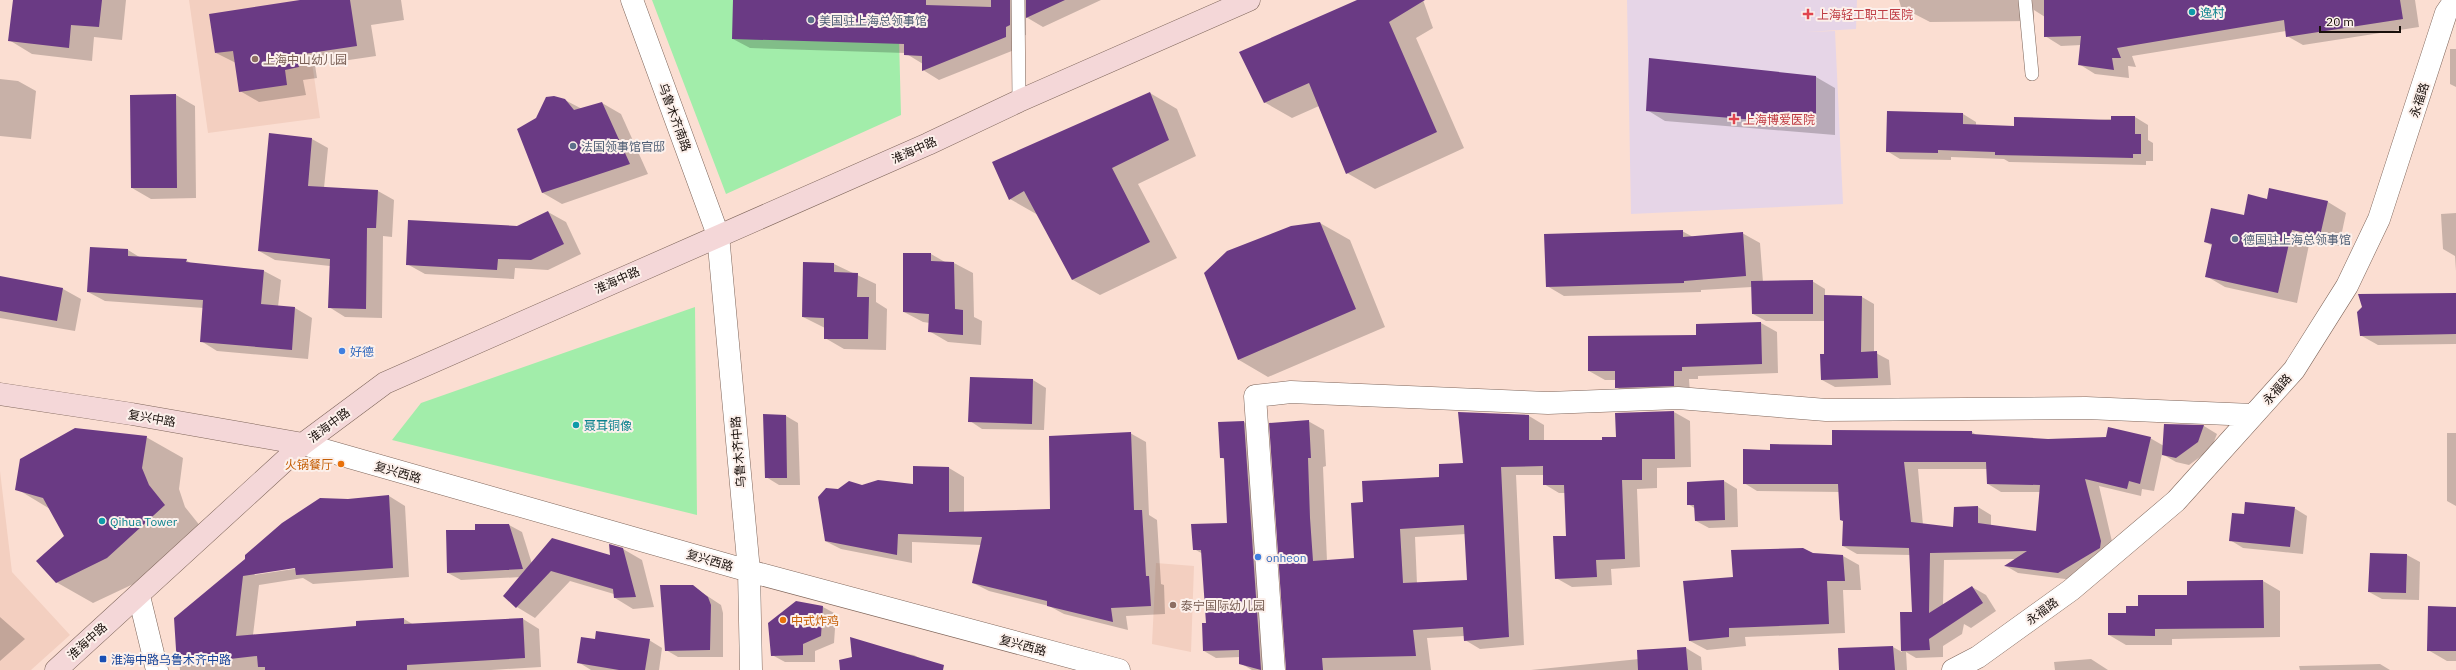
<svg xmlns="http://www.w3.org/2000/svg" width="2456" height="670" viewBox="0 0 2456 670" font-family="'IBM Plex Sans','Noto Sans SC',sans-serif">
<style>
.built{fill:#f3cfc0}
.medical{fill:#e6d5e7}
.green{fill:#a2edaa}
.shadow{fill:#0003;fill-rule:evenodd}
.building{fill:#6a3a84;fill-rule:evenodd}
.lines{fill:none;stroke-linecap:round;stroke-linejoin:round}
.service-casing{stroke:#7f665b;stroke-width:14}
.minor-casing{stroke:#7f665b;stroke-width:23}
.tertiary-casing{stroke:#7f665b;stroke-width:23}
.secondary-casing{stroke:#7f665b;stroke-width:23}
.service{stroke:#fff;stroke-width:13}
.minor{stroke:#fff;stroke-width:22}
.tertiary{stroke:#fff;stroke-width:22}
.secondary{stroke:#f4d7d8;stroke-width:22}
.culture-dot{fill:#0f9aa8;stroke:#fcf0eb;stroke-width:1.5}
.health-dot{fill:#e0444e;stroke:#fcf0eb;stroke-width:1.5}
.service-dot{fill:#5c6f8a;stroke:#fcf0eb;stroke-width:1.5}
.education-dot{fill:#8d6e63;stroke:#fcf0eb;stroke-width:1.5}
.shop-dot{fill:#3f7fe0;stroke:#fcf0eb;stroke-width:1.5}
.food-dot{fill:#e8710a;stroke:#fcf0eb;stroke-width:1.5}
.transit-dot{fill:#1a4fb4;stroke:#fcf0eb;stroke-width:1.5}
.labels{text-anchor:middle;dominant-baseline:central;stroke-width:4;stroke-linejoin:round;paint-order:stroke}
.culture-label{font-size:12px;fill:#0d838f;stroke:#fcf0eb;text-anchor:start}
.health-label{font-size:12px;fill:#be3a42;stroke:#fcf0eb;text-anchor:start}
.service-label{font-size:12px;fill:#4e5e75;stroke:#fcf0eb;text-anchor:start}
.education-label{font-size:12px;fill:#785e54;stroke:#fcf0eb;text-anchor:start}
.street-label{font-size:12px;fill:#19100c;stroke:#fcf0eb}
.shop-label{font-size:12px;fill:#366cbe;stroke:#fcf0eb;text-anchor:start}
.food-label{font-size:12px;fill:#c56008;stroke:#fcf0eb;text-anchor:end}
.transit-label{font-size:12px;fill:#164399;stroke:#fcf0eb;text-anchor:start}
</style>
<rect width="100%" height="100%" fill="#fbded2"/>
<path class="built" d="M189 0H303L320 118 208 133Z
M0 471 12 572 70 635 31 670H0Z
M1156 563 1194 566 1191 652 1152 644Z"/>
<path class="medical" d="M1627 0H1857L1856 29 1806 32 1835 31 1843 204 1631 214Z"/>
<path class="green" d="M652 0H898L901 115 726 194Z
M695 307 697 515 392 440 421 403Z"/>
<path class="shadow" d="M14 0H126L122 40 94 37 92 61 32 54 9 40Z
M307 0H401L404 20 371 25 376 56 315 65 317 78 303 80 306 95 259 102 240 91 236 63 216 53Z
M734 0H1101L1043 27 1026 17V35L1022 36V47L939 80 923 70V64L905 53 750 48 733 39Z
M1359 0H1423L1433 28 1416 38 1464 148 1375 189 1347 173 1319 106 1292 118 1264 102Z
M1899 0H2415L2419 27 2303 45 2287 36 2286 31 2132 56 2136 67 2128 66 2129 78 2095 74 2079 64 2081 45 2061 46 2045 36V17L2034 10V21L1930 22 1901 7Z
M2450 49H2456V87L2450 84Z
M1816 77 1835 88V135L1665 121 1647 110Z
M0 79 18 81 36 91 31 139 0 136Z
M1150 93 1177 109 1196 156 1138 184 1177 258 1100 295 1073 280 1038 215 1010 199Z
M176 95 195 106 196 198 151 199 132 188 131 96Z
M565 100 582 109 602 103 621 114 648 174 562 204 543 193 518 130Z
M1888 112 1963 114 1976 122V125L2015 127 2135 117 2148 125V140L2153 143V161H2146V165L2009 162 2004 159 1951 157V160L1900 159 1887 151Z
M270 134 312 139 328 148 324 188 378 191 394 200 392 237 383 236 382 318 345 317 329 307 330 266 275 260 259 251Z
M2270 189 2328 202 2346 213 2339 246 2310 240 2297 303 2225 287 2206 276 2213 246 2205 242 2268 200Z
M548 212 566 222 581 254 548 270 515 268 514 279 425 274 407 264 517 227Z
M2456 213V271L2455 256 2443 249 2441 214Z
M1320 223 1350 240 1385 327 1268 377 1239 360Z
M1682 231 1693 237 1742 233 1760 243 1763 282 1812 281 1825 289V296L1862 297 1874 304V352L1889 360 1891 385 1835 387 1822 380 1825 354V321H1766L1753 314 1752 287 1701 290V292L1564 296 1547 286Z
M91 248 128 250 141 258 186 260 192 264 264 271 281 280 278 307 295 308 312 318 308 359 217 351 201 341 204 308 105 301 88 292Z
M931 254 945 262 954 263 973 273 974 317 982 321 981 345 948 342 929 331 930 323 923 322 904 312Z
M834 264 876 284V302L887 309 886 350 844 349 825 338V328L803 317Z
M0 277 63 289 81 299 75 331 0 318Z
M2456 294V344L2378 345 2360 335Z
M1761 323 1777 332 1778 373 1698 376V379H1689L1690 394 1632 397 1616 387V380H1605L1589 371 1697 336Z
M1033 380 1046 388 1044 430 982 429 970 421Z
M1674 412 1690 421 1691 467 1657 468V488L1637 489 1640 567 1611 569 1612 585 1572 587 1556 578 1567 537 1565 493H1559L1544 484V475H1516L1524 645 1480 649 1465 640 1464 636 1427 638 1431 670H1287L1308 421 1324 430 1326 466 1323 467 1327 561 1355 559 1364 503 1441 478 1464 464 1529 416 1544 425V441H1603L1617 438 1616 414ZM1466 534 1468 581 1417 584 1415 537Z
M786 416 798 423 800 485H779L766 477Z
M1244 422 1256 429 1273 670H1252L1240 663V657L1216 658 1204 651 1207 624 1203 554 1194 549 1228 524 1225 460 1221 457Z
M2165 425 2204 426 2217 434 2211 449 2189 465 2176 462 2162 454 2154 491 2142 489 2141 496 2099 486 2114 550 2073 580 2018 573 2006 566 2016 559 1944 560 1943 605 1972 587 1986 595 1996 611 1971 628 1964 624 1962 634 1943 646V657L1916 658 1906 652 1907 670H1840L1893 647 1902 652 1901 613H1913L1911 555 1857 554 1843 546 1844 521 1840 492 1757 491 1744 483 1771 451 1972 432 1978 436 2048 440 2150 438 2164 446ZM1918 469H1987L1988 484 2001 492H2040L2037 532 1991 526V515L1978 507 1954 528 1923 525Z
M1130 433 1146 442 1149 515 1157 520 1161 584 1164 585 1165 614 1126 616 1128 630 1064 614 1049 606 989 591 973 583 981 545 912 542V563L841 549 825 541 838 490 862 486 914 485 949 468 964 477V513L1051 510Z
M2447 433H2456V506L2447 501Z
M146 437 183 458 179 489 185 507 201 527 144 579 93 603 56 582 65 536 50 509 17 489Z
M1724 481 1737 489 1738 527 1709 528 1696 521V509L1688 504Z
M389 496 405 506 409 577 313 584 303 578 259 585 253 635 357 627 404 619 414 625 523 619 539 629 541 667 491 670H180L175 619 348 500ZM300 566V568L254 575 256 573Z
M2294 508 2307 516 2303 554 2243 548 2230 540 2245 515Z
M509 525 522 532 532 564 611 556 623 549 642 560 654 607 633 609 615 598 614 594 570 581 535 618 517 607 521 577 461 580 448 573 476 531Z
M1813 554 1843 556 1859 565 1861 590H1843L1845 633 1745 637 1746 646 1707 650 1690 641 1734 578Z
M2371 554 2407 555 2420 562 2419 600 2382 599 2369 592Z
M2263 581 2280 591V637L2172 639V645H2126L2109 635 2127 614 2139 607Z
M692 586 721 605 723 613V657H678L666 650Z
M823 607 836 614 834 643 815 651V662H785L772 655Z
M2456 608V661H2447L2428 650Z
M0 617 25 639 0 661Z
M596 640H649L662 648 659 670H591L578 662Z
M1686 648 1701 657 1702 670H1531L1639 659Z
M888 651 914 655 927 662 928 670H854Z
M2091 659 2108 670H2055L2054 662Z
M2380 664 2390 670H2300L2299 666Z"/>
<path class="building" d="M13 0H102L99 27 71 25 69 48 8 41Z
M300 0H350L357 46 297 55 299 67 285 70 287 85 239 92 233 51 215 53 209 14Z
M733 0H926V5L991 7V0H1010V25L1006 27V37L922 71V56L904 55V44L732 39Z
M1026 0H1065L1026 18Z
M1357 0H1425L1389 22 1437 132 1346 174 1309 83 1264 103 1239 52Z
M2044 0H2400L2403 19 2286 37 2284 20 2117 48 2121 58H2112L2114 70 2078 65 2081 36 2044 37Z
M1649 58 1816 76V125L1646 111Z
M1150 92 1169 140 1112 168 1150 242 1072 280 1024 191 1009 200 992 162Z
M176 94 177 188H131L130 95Z
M554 96 565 99 574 110 602 102 630 164 542 193 517 129 536 118 546 97Z
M1887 111 1963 113V124L2014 126V117L2111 120V116H2135V134H2141V154H2133V158L1995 155V152L1938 150V153L1886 152Z
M269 133 312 138 308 186 378 190 376 228H367L366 309 328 308 330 259 258 251Z
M2269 188 2328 201 2320 236 2292 230 2278 293 2205 277 2212 244 2204 242 2211 208 2244 215 2248 194 2267 199Z
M548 211 564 244 531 260 498 259 497 270 406 265 408 220 517 226Z
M1320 222 1356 309 1238 360 1204 273 1227 251 1291 226Z
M1683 230V237L1743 232 1746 276 1684 281V283L1546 287 1544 234Z
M90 247 128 249V256L187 259 186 262 264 270 261 304 295 307 292 350 200 342 203 300 87 292Z
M903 253H931V261L954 262 955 309 963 310V335L928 332 929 314 903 312Z
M803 262 834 263V272L858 273 857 297H869L868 339H824V318L802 317Z
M0 276 63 288 57 321 0 311Z
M1813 280V314H1752L1751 281Z
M2456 293V334L2360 336 2357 312 2362 307 2358 294Z
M1824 295 1862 296 1861 352 1877 351 1878 378 1821 380 1820 354H1824Z
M1761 322 1762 364 1682 367V371H1674V386L1615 388V371H1588V336L1696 335V324Z
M970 377 1033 379 1032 424 968 422Z
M1674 411 1675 459H1642V480H1622L1625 559 1596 560 1597 577 1555 579 1553 536H1566L1564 485H1543V466L1501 467 1509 637 1464 641 1463 627 1413 630 1416 656 1322 658 1323 670H1286L1269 423 1309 420 1311 458H1308L1310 518 1313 561 1354 558 1351 503 1363 502 1362 481 1439 477V464L1463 463 1458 412 1529 415V440H1602V437H1616L1615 413ZM1464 525 1467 580 1403 583 1400 529Z
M763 414 786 415 787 478H765Z
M1244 421 1261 670 1239 664V650L1203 651 1202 623H1206L1201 550H1193L1191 524 1227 523 1224 458H1220L1218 422Z
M2164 424 2204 425 2198 442 2176 458 2162 455Z
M2108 427 2151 437 2140 484 2129 481 2127 489 2085 479 2101 541 2100 548 2058 573 2004 566 2027 551 1930 553 1929 613 1972 586 1983 603 1929 639 1930 650 1901 651 1900 612H1912L1909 548 1842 546 1843 521 1840 520 1838 484H1743V449L1770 450V444L1832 445V430L1972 431V434L2048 439 2106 437ZM1904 462H1986L1987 484 2040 485 2036 531 1978 523V506L1954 507 1953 527 1911 522Z
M75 428 147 436 142 468 149 485 165 505 107 558 56 583 36 561 64 536 43 498 15 490 20 459Z
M1131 432 1134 510H1142L1146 576H1149L1151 606 1111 608 1113 622 1047 606V601L972 583 982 537 898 534 897 555 825 541 818 497 826 488 838 489 849 481 862 485 878 480 913 484V466L949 467V512L1050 509 1049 436Z
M1724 480 1725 520 1695 521 1694 505H1687V482Z
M389 495 393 568 296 575 295 568 243 576 236 636 356 626V621L404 618V624L523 618 525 658 407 665V670H265V667H258L257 656 177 665 174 618 245 559V555L282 523 320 498 348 499Z
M2245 502 2295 507 2290 547 2229 541 2232 513 2244 514Z
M475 524H509L523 569 447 573 446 530H475Z
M552 538 610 555 609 544 623 548 636 597 614 598 613 589 551 571 516 608 503 596Z
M1803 548 1813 553 1843 555 1845 581H1827L1829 624 1729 628V637L1689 641 1683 581 1733 577 1731 550Z
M2370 553 2407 554 2406 593 2368 592Z
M2263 580 2264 628 2155 629V636L2108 635V613H2126V606H2138V595H2187V581Z
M660 585H693L708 597 711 605 710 650 665 651Z
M796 601 823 606 821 636 803 644V655L771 656 768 623Z
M2428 606 2456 607V651H2427Z
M596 631 650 639 645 670H619L577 663 581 637 595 639Z
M850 637 944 665 943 670H840L839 660 852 657Z
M1893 646 1895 670H1839L1838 648Z
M1686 647 1688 670H1638L1637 650Z"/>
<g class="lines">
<defs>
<path id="service" d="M1018 0 1019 101
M2025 0 2032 74"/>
<path id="minor" d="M139 596 157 670
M1274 670 1255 396 1291 392 1548 403 1678 398 1826 410 2086 408 2253 415
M1953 670 1978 657 2071 590 2176 501 2294 370 2347 286 2379 219 2446 13 2455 0"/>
<path id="tertiary" d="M632 0 718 235 749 571 751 670
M303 444 749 571 1119 670"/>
<path id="secondary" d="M0 394 132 414 303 444
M56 670 303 444 385 383 928 144 1019 101 1249 0"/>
</defs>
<use href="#service" class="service-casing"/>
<use href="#minor" class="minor-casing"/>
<use href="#tertiary" class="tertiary-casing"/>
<use href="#secondary" class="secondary-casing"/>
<use href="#service" class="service"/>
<use href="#minor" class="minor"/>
<use href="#tertiary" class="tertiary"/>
<use href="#secondary" class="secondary"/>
</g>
<g class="culture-dot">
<circle cx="2192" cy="12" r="4"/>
<circle cx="576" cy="425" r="4"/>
<circle cx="102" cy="521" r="4"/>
</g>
<g class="health-dot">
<path d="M1806 8h4v4h4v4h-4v4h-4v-4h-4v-4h4z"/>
<path d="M1732 113h4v4h4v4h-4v4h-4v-4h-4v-4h4z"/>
</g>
<g class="service-dot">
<circle cx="811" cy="20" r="4"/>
<circle cx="573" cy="146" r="4"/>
<circle cx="2235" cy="239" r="4"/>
</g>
<g class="education-dot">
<circle cx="255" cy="59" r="4"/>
<circle cx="1173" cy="605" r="4"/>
</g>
<g class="shop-dot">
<circle cx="342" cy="351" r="4"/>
<circle cx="1258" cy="557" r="4"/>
</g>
<g class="food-dot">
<circle cx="341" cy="464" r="4"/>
<circle cx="783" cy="620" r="4"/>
</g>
<rect class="transit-dot" x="99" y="655" width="8" height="8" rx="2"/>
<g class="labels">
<g class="culture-label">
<text x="2200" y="12">逸村</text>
<text x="584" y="425">聂耳铜像</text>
<text x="110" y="521">Qihua Tower</text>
</g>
<g class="health-label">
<text x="1817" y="14">上海轻工职工医院</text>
<text x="1743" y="119">上海博爱医院</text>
</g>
<g class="service-label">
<text x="819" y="20">美国驻上海总领事馆</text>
<text x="581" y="146">法国领事馆官邸</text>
<text x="2243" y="239">德国驻上海总领事馆</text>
</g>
<g class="education-label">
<text x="263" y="59">上海中山幼儿园</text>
<text x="1181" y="605">泰宁国际幼儿园</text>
</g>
<g class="street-label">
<text transform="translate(2419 100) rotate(-72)">永福路</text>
<text transform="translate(675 117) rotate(70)">乌鲁木齐南路</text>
<text transform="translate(914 150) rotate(-24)">淮海中路</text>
<text transform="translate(617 280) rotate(-24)">淮海中路</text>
<text transform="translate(2277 389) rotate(-48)">永福路</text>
<text transform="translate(152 418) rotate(10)">复兴中路</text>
<text transform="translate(329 425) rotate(-37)">淮海中路</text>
<text transform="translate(738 452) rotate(-95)">乌鲁木齐中路</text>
<text transform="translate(398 472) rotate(16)">复兴西路</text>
<text transform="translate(710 560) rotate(16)">复兴西路</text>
<text transform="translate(2042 611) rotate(-36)">永福路</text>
<text transform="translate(87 641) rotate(-42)">淮海中路</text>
<text transform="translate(1023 645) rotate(15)">复兴西路</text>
</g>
<g class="shop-label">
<text x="350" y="351">好德</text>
<text x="1266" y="557">onheon</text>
</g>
<g class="food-label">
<text x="333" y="464">火锅餐厅</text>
<text x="791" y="620" text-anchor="start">中式炸鸡</text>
</g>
<g class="transit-label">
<text x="111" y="659">淮海中路乌鲁木齐中路</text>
</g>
</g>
<path d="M2320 26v6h80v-6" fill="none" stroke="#19100c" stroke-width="2"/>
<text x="2326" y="26" font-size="12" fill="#19100c" stroke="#fcf0eb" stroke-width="3" paint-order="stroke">20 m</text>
</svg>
